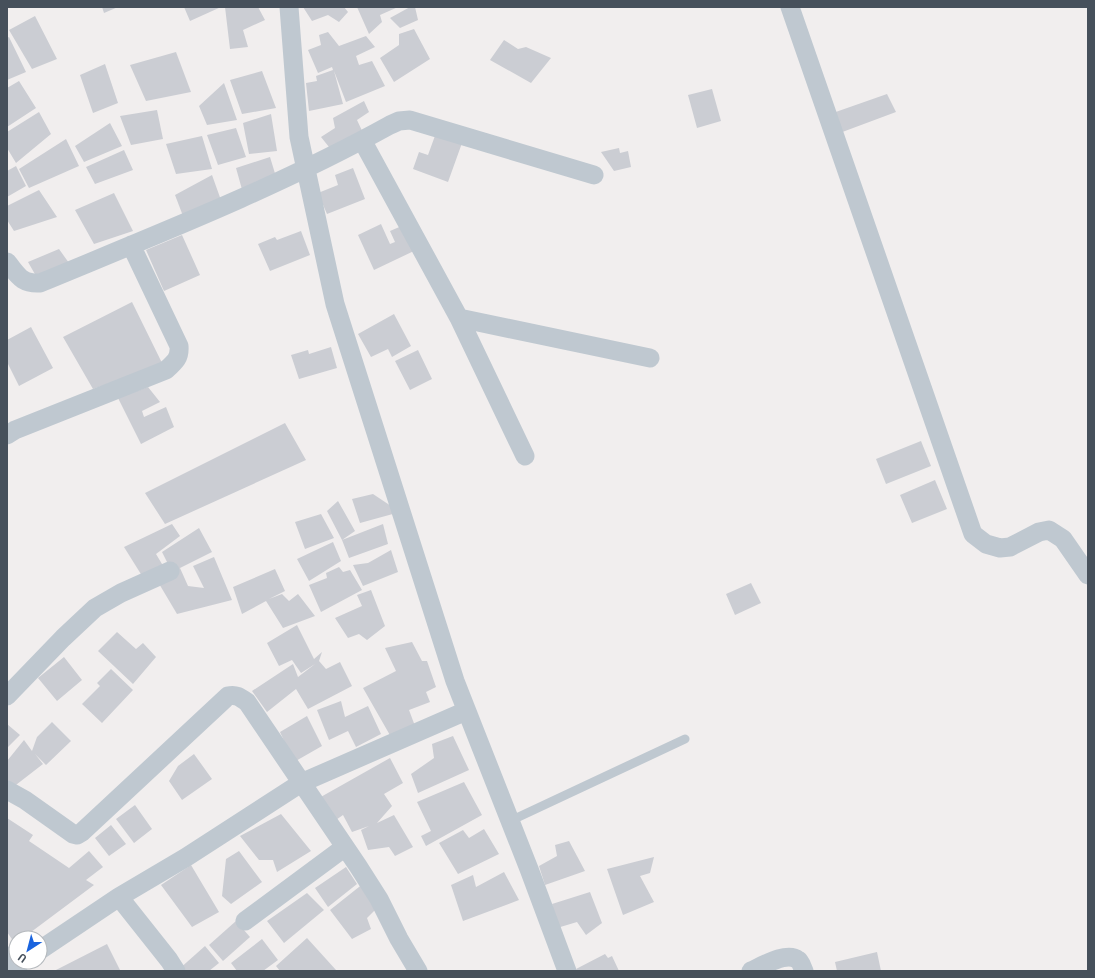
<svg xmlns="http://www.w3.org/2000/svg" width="1095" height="978" viewBox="0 0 1095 978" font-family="Roboto,sans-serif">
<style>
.building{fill:#cbcdd3}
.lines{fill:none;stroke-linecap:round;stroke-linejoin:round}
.lane{stroke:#bfc8d0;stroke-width:9}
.street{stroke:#bfc8d0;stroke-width:19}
</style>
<rect width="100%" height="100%" fill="#f1eeee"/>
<path class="building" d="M102 7H118L104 13Z
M184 7H221L190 21Z
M225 7H258L265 20 243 30 248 47 230 49Z
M303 7H344L348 12 339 22 328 15 312 21Z
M357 7H398L380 15 382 22 369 34Z
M410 7H415L418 20 400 28 390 18Z
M35 16 57 59 32 69 9 30Z
M414 29 430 59 394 82 380 58 399 45V34Z
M328 32 339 46 366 36 375 47 356 56 359 65 372 61 385 86 346 102 334 71 343 104 309 111 306 83 317 81 316 76 333 70 332 67 318 73 308 50 321 45 319 35Z
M9 37 26 72 7 80V38Z
M504 40 518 49 526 47 551 58 531 83 490 60Z
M176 52 191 92 146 101 130 65Z
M105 64 118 103 93 113 80 75Z
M262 71 276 108 242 114 230 80Z
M19 81 36 108 7 127V88Z
M224 83 237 120 207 125 199 106Z
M712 89 721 121 697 128 688 95Z
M887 94 896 112 837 134 830 114Z
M364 101 369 112 357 120 364 135 333 152 321 137 335 128 333 118Z
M157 110 163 139 131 145 120 116Z
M39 112 51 134 16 163 7 148V132Z
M271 114 277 151 249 154 243 123Z
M110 123 122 146 84 162 75 146Z
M236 128 246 157 218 165 207 135Z
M436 133 462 143 448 182 413 169 419 152 428 155Z
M202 136 212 169 176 174 166 144Z
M66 139 79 166 29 188 19 169Z
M619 148 620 153 628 151 631 167 614 171 601 152Z
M124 150 133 170 95 184 86 167Z
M270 157 277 180 243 193 236 168Z
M16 166 26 186 7 197V171Z
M353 168 365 199 327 214 318 193 338 185 335 175Z
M212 175 222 203 183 216 175 195Z
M39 190 57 217 14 231 7 220V206Z
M114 193 133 231 94 244 75 210Z
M381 224 390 244 395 242 390 231 404 225 416 250 374 270 358 235Z
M301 231 310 255 270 271 258 244 275 237 277 240Z
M182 235 200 275 164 291 146 250Z
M59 249 69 263 36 276 28 262Z
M132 302 163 365 93 389 63 337Z
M394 314 411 346 392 357 388 349 371 357 358 334Z
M31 327 53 368 19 386 7 362V340Z
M331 347 337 368 299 379 291 355 308 350 309 354Z
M418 350 432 379 410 390 395 361Z
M148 387 160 402 142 411 144 417 166 407 174 427 141 444 118 398Z
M285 423 306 460 165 524 145 493Z
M921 441 931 466 886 484 876 459Z
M935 480 947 509 912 523 900 495Z
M373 494 400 512 360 523 352 499Z
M338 501 355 531 342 540 327 511Z
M321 514 334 538 305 549 295 522Z
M172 524 180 536 156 554 165 569 144 579 124 547Z
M383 524 388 544 349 558 342 540Z
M199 528 212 552 172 572 162 552Z
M333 542 341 561 309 581 297 559Z
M391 550 398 572 363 586 353 565 368 563Z
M214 557 232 600 177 614 158 582 180 568 188 586 204 588 193 566Z
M339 567 343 572 350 570 362 590 321 612 309 585 327 578 326 573Z
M275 569 285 591 269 599 282 594 289 601 298 594 315 616 283 628 266 601 242 614 233 587Z
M751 583 761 603 735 615 726 594Z
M371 590 385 626 367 640 359 634 348 638 335 618 362 606 357 595Z
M297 625 314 659 322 652 319 661 326 669 340 662 352 686 308 709 296 689 267 712 252 691 293 664 298 677 315 664 301 673 292 660 279 666 267 643Z
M117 632 136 649 143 643 156 657 133 684 98 651Z
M412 642 422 661H427L436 687 426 692 430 702 409 710 415 726 391 737 363 688 396 671 385 648Z
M64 657 82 680 57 701 38 678Z
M111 669 133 690 102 723 82 704 100 686 97 683Z
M341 701 345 717 368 706 381 734 356 747 348 731 329 740 317 710Z
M307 716 322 746 294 762 280 732Z
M52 722 71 741 46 765 35 754 43 764 12 788 7 782V761L24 740 32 751 37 737Z
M7 724 20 735 7 748Z
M453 736 469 770 418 793 411 774 434 758 432 744Z
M194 754 212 779 182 800 169 781 178 766Z
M390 758 403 783 384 794 392 806 377 823 394 815 413 847 395 856 389 847 368 850 361 830 369 826 352 832 343 815 333 822 319 798Z
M464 782 482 815 426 846 421 836 431 831 417 802Z
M135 805 152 829 134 843 116 819Z
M281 814 311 851 277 872 273 860H259L240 836Z
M7 818 33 835 29 841 69 868 89 851 103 867 86 880 94 885 23 938H16V945L7 932Z
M111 825 126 844 109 856 95 838Z
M484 829 499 854 458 874 439 843 463 830 469 838Z
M569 841 585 871 545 885 539 866 557 856 555 845Z
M239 851 262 882 231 904 222 896 226 859Z
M654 857 650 873 640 876 654 902 623 915 607 869Z
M191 865 219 912 192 927 161 885Z
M346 867 357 884 328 907 315 888Z
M504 872 519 900 463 921 451 885 473 875 476 887Z
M364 883 378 907 367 918 371 929 352 939 330 910Z
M590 892 602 923 586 935 577 922 557 928 552 904Z
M307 893 324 910 284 943 267 921Z
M236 921 250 937 223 961 209 945Z
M307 938 336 970 335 971H302L301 970 280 971 276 966Z
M262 939 278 960 263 971H237L231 963Z
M107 944 120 970 54 971Z
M205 946 219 963 209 971H179L178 970Z
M877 952 881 971H837L835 962Z
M605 954 608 958 612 956 619 971H577L576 969Z"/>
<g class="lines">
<path class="lane" d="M510 821 685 739"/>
<path class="street" d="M289 7 299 137 335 304 455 681 529 869 567 971
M790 7 973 534 986 544 1000 548 1010 547 1039 532 1049 530 1063 539 1088 575
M362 140 459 318 650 358
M7 262C18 275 21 284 40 283 158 234 278 187 390 125L399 121 410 120 594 175
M459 318 525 456
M7 435 15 430 166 370C175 362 180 358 179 346L131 245
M7 696 63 638 95 608 121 593 170 571
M7 790 25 800 73 834 77 835 82 832 228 696C236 694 240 697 247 702L358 866 379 899 399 939 418 971
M119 897 169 960 176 971
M245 921 345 847
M40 950 119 897 185 858 301 783 466 711
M7 956 18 971
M751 971C762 966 787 951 798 960 801 962 802 967 804 971"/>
</g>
<rect width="1095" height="978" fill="none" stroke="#46505b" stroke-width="16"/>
<g transform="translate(28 950) rotate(216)"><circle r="19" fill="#ffffff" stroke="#b5b9bd"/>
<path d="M0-3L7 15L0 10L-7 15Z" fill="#1a64de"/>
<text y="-6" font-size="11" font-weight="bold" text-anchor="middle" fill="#46505b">U</text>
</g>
</svg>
